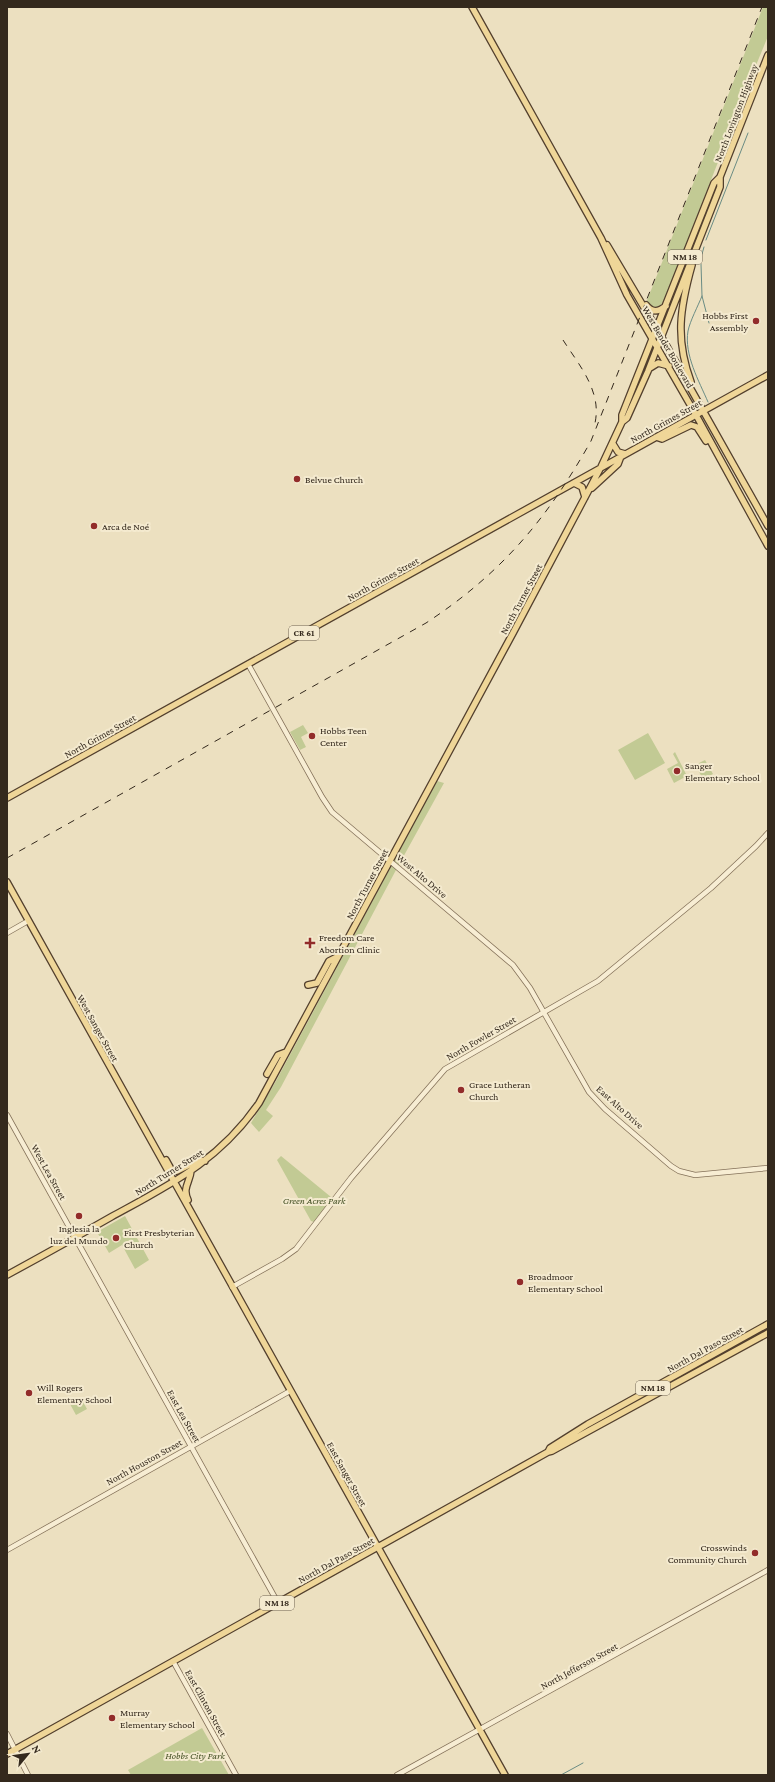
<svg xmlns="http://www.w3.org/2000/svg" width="775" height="1782" viewBox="0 0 775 1782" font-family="'Crimson Pro',serif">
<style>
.green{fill:#c2ca94}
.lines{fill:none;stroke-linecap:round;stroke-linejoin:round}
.stream{stroke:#6a8c84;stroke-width:1}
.minor-casing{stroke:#847159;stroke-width:6}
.major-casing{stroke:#523f2d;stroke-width:8}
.minor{stroke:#f7edd3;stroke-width:4.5}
.major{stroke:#efd698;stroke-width:5.5}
.rail{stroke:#34291d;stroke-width:1;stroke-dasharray:7 7;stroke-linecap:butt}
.poi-dot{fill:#922c2a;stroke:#f4eacf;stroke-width:1.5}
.labels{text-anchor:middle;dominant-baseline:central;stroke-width:4;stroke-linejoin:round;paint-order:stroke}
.shield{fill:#f4eacf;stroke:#6e6352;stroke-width:1}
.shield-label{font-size:9px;font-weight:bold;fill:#34291d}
.street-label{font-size:10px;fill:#34291d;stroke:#f4eacf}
.poi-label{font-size:10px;fill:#34291d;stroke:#f4eacf;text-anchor:start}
.park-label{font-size:10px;font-style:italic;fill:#445024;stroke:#f4eacf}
</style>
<rect width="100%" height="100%" fill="#ece0c0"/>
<path class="green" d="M763 7H768V36L732 124V126L664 301 660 306 653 309 646 303Z
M303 725 308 733 301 737 306 747 300 750 290 732Z
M648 733 665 763 635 780 618 750Z
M675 752 687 776 674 783 667 769 678 763 673 754Z
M705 760 713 774 703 779 695 765Z
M437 781 444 783 396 870 281 1087 266 1110 273 1116 259 1132 251 1123 276 1081Z
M281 1156 331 1197V1200L314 1222 311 1221 277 1160Z
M125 1216 149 1260 135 1269 122 1245 109 1253 97 1232Z
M81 1398 87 1409 76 1415 70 1404Z
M202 1728 229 1775H131L128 1770Z"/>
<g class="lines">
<path class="stream" d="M706 240 748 133
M702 254 704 247
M701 264 702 296 709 323
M702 296C698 306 690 321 688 331 684 355 699 381 708 402
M561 1775 583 1763"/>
<defs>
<path id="minor" d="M248 664 322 797 332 812 513 965 530 988 589 1092 605 1109 671 1166 679 1171 695 1175 768 1168
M7 933 28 921
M7 1115 278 1603
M232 1287 282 1259 296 1249 351 1178 445 1069 598 981 711 888 756 846 768 833
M7 1550 290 1391
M173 1661 236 1775
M7 1734 28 1775
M397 1775 768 1570"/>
<path id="major" d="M472 7 601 238 627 295 696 415 768 546
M607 245 661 336 768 526
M646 305C652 313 658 312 666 306
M650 368 658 363 669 366
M691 382C675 339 680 308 692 265
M622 422 627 418 648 371 720 187V177L768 55
M656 437 662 439 691 425 697 427 706 441
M613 444 618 452 625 454
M574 483 582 487 585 497
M592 488 618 464 621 456
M7 798 768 375
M7 882 505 1775
M308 985 317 983 329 961 337 957
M267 1074 278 1055 286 1052
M166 1160 171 1169 177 1171 199 1160 205 1161
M188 1200C182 1188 190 1182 191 1171
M7 1275C42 1256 76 1237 111 1217 171 1184 219 1161 259 1103L513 633 601 467 622 422V415L714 183 720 177
M548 1452 550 1448 588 1424 768 1324
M7 1754 548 1452 552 1451 768 1333"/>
</defs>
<use href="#minor" class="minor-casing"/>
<use href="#major" class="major-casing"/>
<use href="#minor" class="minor"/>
<use href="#major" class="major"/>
<path class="rail" d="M563 340C579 365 602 391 595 423
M7 858 426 623C502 573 547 519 591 441L762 7"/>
</g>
<g class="poi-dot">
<circle cx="756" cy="321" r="4"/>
<circle cx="297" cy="479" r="4"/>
<circle cx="94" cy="526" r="4"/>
<circle cx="312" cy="736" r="4"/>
<circle cx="677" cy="771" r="4"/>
<path d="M308 937h4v4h4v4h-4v4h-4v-4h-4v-4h4z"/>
<circle cx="461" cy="1090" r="4"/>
<circle cx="79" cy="1216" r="4"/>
<circle cx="116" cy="1238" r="4"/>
<circle cx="520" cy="1282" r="4"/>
<circle cx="29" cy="1393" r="4"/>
<circle cx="755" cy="1553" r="4"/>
<circle cx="112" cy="1718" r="4"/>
</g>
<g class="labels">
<g class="shield">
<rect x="668" y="250" width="34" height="14" rx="3"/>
<rect x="289" y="626" width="30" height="14" rx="3"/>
<rect x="636" y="1381" width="34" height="14" rx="3"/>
<rect x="260" y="1596" width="34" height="14" rx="3"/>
</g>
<g class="shield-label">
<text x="685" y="257">NM 18</text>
<text x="304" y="633">CR 61</text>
<text x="653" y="1388">NM 18</text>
<text x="277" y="1603">NM 18</text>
</g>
<g class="street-label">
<text transform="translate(736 113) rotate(-69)">North Lovington Highway</text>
<text transform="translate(668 347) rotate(60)">West Bender Boulevard</text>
<text transform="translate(666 421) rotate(-29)">North Grimes Street</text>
<text transform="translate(383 579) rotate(-29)">North Grimes Street</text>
<text transform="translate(521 599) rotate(-62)">North Turner Street</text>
<text transform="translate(100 736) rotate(-29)">North Grimes Street</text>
<text transform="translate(422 876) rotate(40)">West Alto Drive</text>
<text transform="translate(367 884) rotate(-62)">North Turner Street</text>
<text transform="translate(98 1028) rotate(61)">West Sanger Street</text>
<text transform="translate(481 1038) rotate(-30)">North Fowler Street</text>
<text transform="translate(620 1107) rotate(42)">East Alto Drive</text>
<text transform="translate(49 1172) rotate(61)">West Lea Street</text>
<text transform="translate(169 1172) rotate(-32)">North Turner Street</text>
<text transform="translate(705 1349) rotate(-29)">North Dal Paso Street</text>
<text transform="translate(184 1416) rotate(61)">East Lea Street</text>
<text transform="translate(144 1462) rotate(-29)">North Houston Street</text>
<text transform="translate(347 1474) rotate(61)">East Sanger Street</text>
<text transform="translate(336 1560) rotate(-29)">North Dal Paso Street</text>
<text transform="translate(579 1666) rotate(-29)">North Jefferson Street</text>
<text transform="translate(206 1703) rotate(61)">East Clinton Street</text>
</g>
<g class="poi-label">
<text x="748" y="315" text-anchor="end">Hobbs First<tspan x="748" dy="12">Assembly</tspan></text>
<text x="305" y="479">Belvue Church</text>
<text x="102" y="526">Arca de Noé</text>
<text x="320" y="730">Hobbs Teen<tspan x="320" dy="12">Center</tspan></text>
<text x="685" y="765">Sanger<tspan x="685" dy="12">Elementary School</tspan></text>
<text x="319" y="937">Freedom Care<tspan x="319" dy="12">Abortion Clinic</tspan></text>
<text x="469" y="1084">Grace Lutheran<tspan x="469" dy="12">Church</tspan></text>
<text x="79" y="1228" text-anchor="middle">Inglesia la<tspan x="79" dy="12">luz del Mundo</tspan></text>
<text x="124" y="1232">First Presbyterian<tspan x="124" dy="12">Church</tspan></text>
<text x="528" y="1276">Broadmoor<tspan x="528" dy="12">Elementary School</tspan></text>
<text x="37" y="1387">Will Rogers<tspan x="37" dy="12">Elementary School</tspan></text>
<text x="747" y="1547" text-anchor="end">Crosswinds<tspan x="747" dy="12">Community Church</tspan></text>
<text x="120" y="1712">Murray<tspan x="120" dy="12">Elementary School</tspan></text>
</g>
<g class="park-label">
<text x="314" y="1200">Green Acres Park</text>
<text x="195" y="1755">Hobbs City Park</text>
</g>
</g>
<rect width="775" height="1782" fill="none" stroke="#34291d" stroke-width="16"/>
<g transform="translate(28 1754) rotate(61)" stroke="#f4eacf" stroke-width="3" paint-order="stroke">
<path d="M0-3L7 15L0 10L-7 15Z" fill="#34291d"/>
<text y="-6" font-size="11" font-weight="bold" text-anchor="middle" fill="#34291d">N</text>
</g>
</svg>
